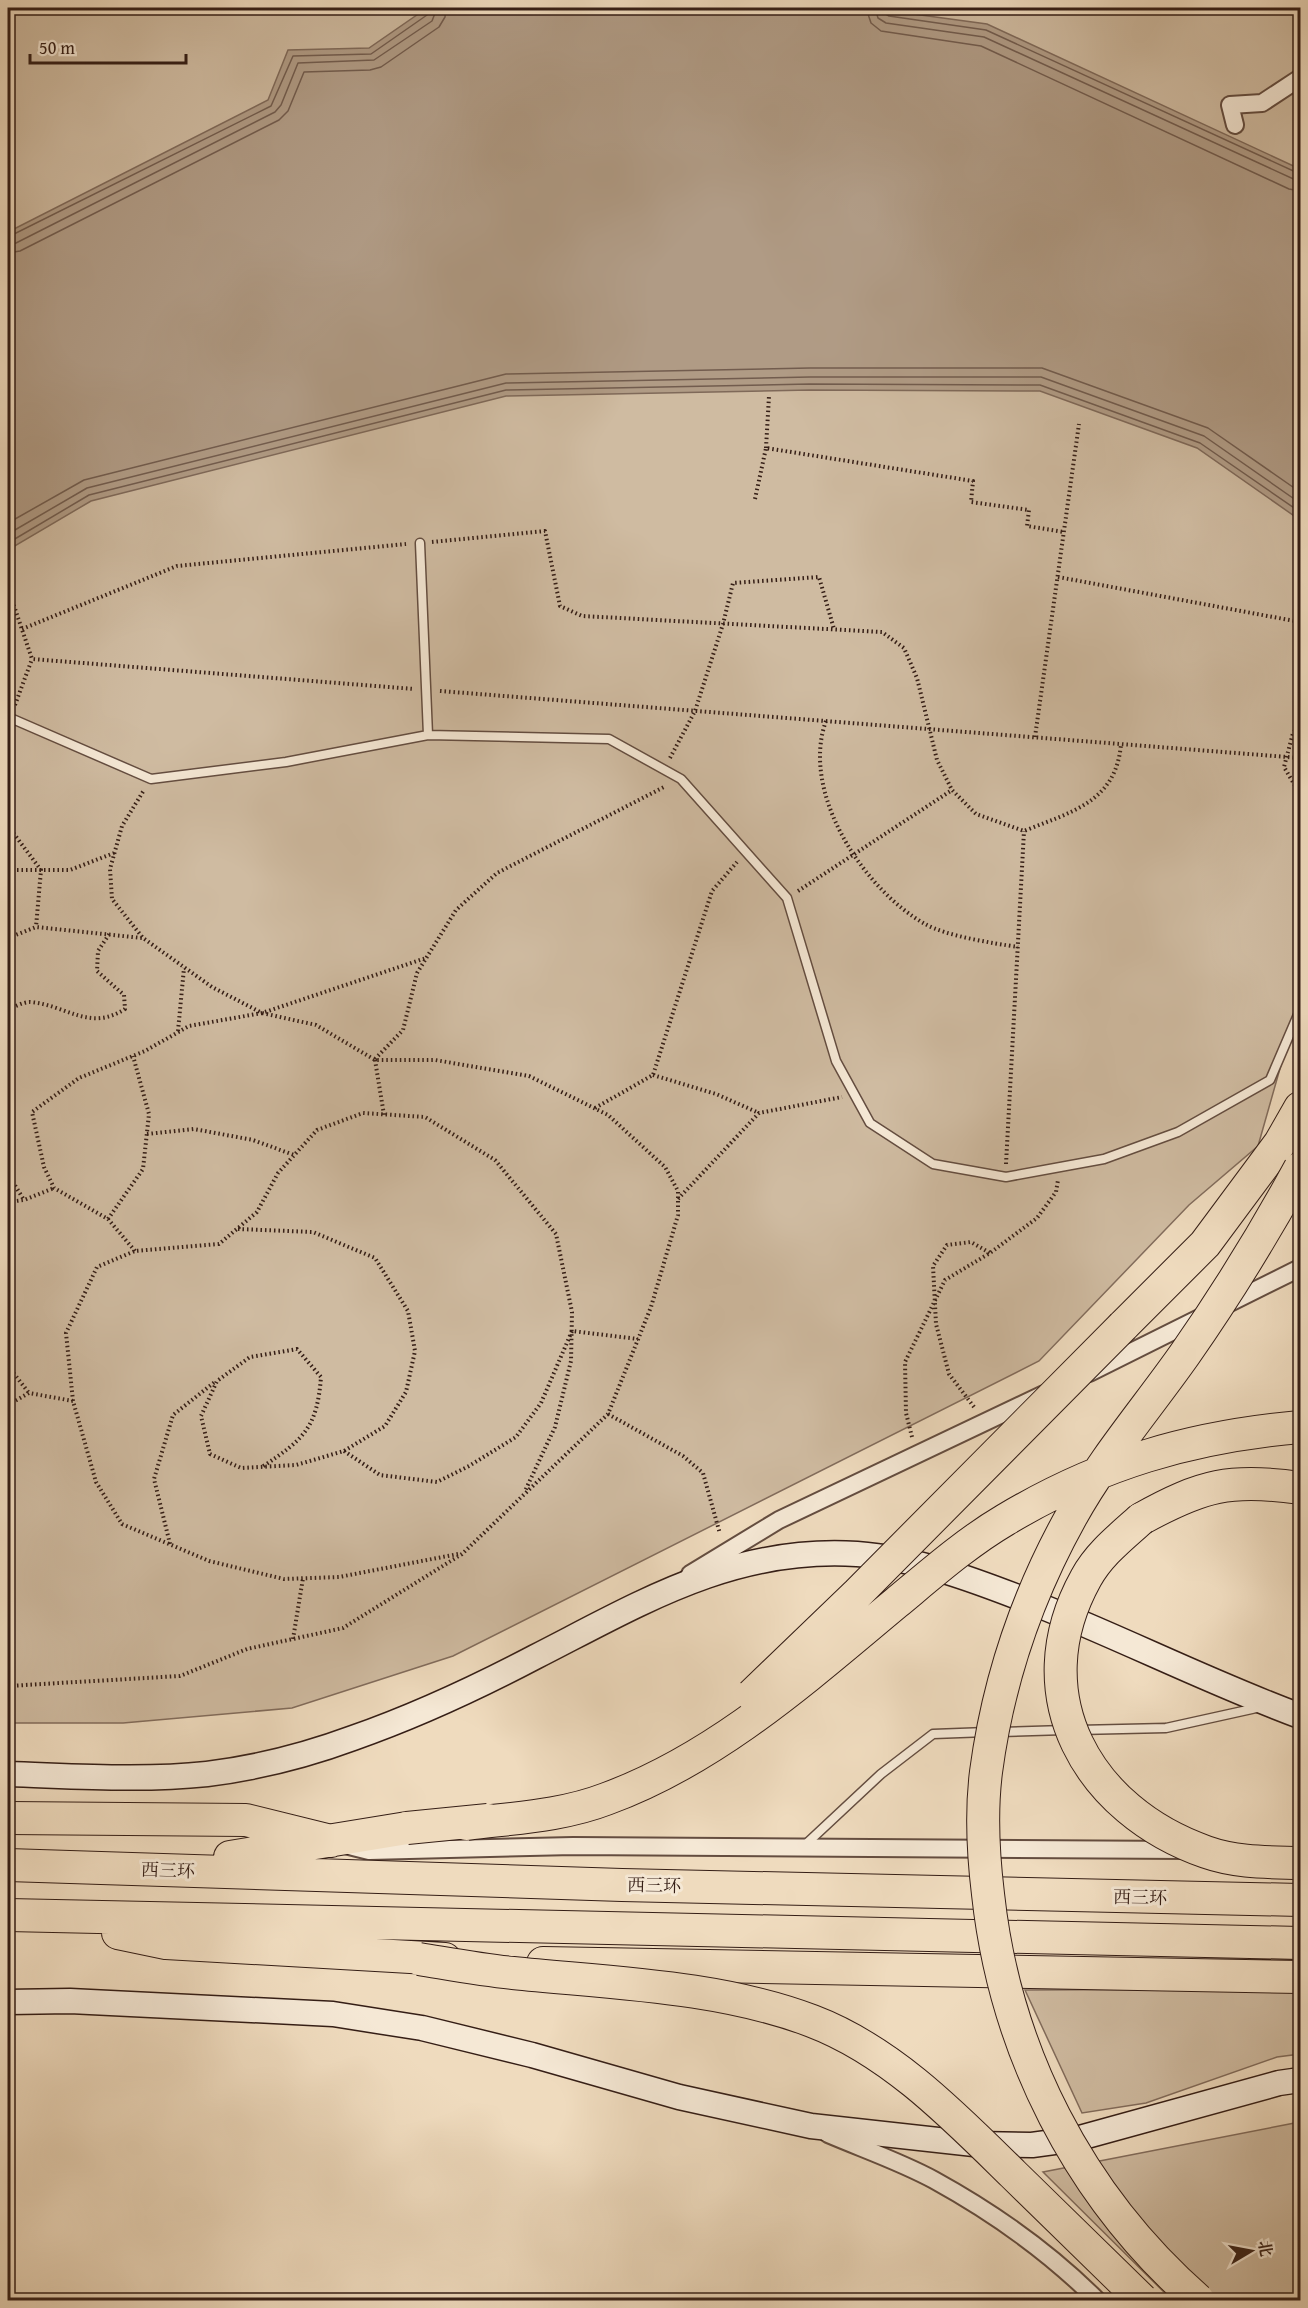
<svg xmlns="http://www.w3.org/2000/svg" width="1308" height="2308" viewBox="0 0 1308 2308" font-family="'Gentium Book Plus','Noto Serif SC',serif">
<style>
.green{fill:#cfbba1;stroke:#826c5c;stroke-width:1.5}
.water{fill:#b09b85;stroke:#7f6959;stroke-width:1.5}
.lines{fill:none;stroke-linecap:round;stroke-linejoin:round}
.shore{stroke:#725c4e;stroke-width:1.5}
.lane-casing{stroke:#644d40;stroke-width:11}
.street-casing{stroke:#644d40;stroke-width:20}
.secondary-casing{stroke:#351e16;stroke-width:27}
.highway-casing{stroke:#351e16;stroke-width:34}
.path{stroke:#351e16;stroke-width:4;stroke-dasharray:1.5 3;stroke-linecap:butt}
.lane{stroke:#f5e8d5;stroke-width:8}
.street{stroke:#f5e8d5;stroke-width:16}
.secondary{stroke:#f5e8d5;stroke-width:24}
.highway{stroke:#efdbbe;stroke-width:32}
.highway-bridge-casing{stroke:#351e16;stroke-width:34;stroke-linecap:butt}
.highway-bridge{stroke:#efdbbe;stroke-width:32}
.labels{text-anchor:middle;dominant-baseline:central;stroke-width:6;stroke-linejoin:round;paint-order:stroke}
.street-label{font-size:18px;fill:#351e16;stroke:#f5e8d5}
</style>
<rect width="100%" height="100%" fill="#efdbbe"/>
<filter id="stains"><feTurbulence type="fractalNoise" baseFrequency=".00333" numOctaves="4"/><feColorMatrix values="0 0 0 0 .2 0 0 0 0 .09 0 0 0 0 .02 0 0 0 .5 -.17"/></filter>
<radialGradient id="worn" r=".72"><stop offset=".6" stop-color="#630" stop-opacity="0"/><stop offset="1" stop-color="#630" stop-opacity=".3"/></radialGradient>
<path class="green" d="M8 8H1300V998L1258 1146 1189 1205 1039 1361 453 1656 292 1708 123 1723H8Z
M1300 1989V2054L1277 2057 1146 2103 1082 2113 1025 1990Z
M1300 2122V2300H1172L1043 2172Z"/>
<path class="water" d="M427 8H869L987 24 1300 169V520L1197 448 1040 391 810 390 506 396 91 501 8 550V232L268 100 288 50 369 48Z"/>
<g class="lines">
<path class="shore" d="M866 8 871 23 881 31 981 46 1289 189 1300 191
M875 8 878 18 886 23 984 37 1300 182
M883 8 884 13 889 16 986 30 1300 174
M8 237 271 106 293 56 371 54 427 15 430 8
M8 244 16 243 275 112 281 105 298 63 374 60 432 21 437 8
M8 253 20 251 279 120 288 111 304 72 370 70 381 67 439 27 445 17 446 8
M8 523 84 480 506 374 810 368H1042L1208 428 1300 492
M8 534 87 488 506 383 810 377H1041L1204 436 1300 503
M8 543 89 495 506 390 810 384 1040 385 1200 443 1300 512"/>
<defs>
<path id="lane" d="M420 543 428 735
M8 717 151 779 286 762 428 735 609 739 681 779 787 898 836 1061 870 1123 933 1164 1006 1177 1104 1159 1178 1132 1270 1080 1300 1010
M1078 1730 1166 1728 1261 1707
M1000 1732 1065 1730
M805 1845 881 1774 933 1734 987 1732"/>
<path id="street" d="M1235 125 1230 105 1262 103 1300 78
M1089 1373 1300 1268
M690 1574 779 1520 1044 1394
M345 1845 369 1851 573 1846 1186 1850
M828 2134C863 2149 901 2162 934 2180 994 2213 1049 2252 1097 2300"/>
<path id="secondary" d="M8 1774C73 1776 141 1781 207 1774 255 1768 307 1755 353 1738 416 1716 476 1688 535 1657 641 1603 733 1546 857 1554 916 1558 974 1580 1028 1601 1120 1637 1208 1682 1300 1716
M8 2002 70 2001 333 2014 422 2028 532 2055 679 2097 811 2126 974 2144 1032 2145 1076 2139 1279 2083 1300 2080"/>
<path id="highway" d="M1123 1326 1205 1244 1280 1143 1300 1108
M1141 1519C1202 1485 1231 1478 1300 1488
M8 1818 246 1820 331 1841
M230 1857 407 1828
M8 1865 622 1885 1300 1900
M8 1915 1300 1943
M118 1933 166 1943 445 1959
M543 1963 1300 1977"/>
</defs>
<use href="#lane" class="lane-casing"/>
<use href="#street" class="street-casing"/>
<use href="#secondary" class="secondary-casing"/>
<use href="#highway" class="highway-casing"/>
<path class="path" d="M766 448 769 396
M755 499 766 448 973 481 971 502 1029 510 1027 526 1064 532
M432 542 545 531 560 606 582 616 882 632 904 648 917 678 937 760 952 790 976 814 1024 831C1070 812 1116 803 1121 744
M1058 577 1300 622
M8 588 32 659 414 689
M22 629 177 566 406 544
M440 691 1300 758
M15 705 32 659
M826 721C800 792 863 889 925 924 946 936 992 943 1018 947
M1300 723 1293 733 1284 767 1300 794
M1035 737 1079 424
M670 758 695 711 723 624 733 583 819 577 834 629
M8 826 41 870 36 927
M8 870H70L114 853
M798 891 952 790
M8 938 36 927 142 938
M8 1010C14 1007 23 1002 30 1002 67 1005 89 1032 125 1009L124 995 97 971 98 951 110 933
M178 1031 184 968
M375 1059 403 1030 417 973 456 910 497 873 666 786
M375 1060 384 1115
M653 1075 716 1094 759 1113
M595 1108 653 1075 712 891 737 862
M147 1134 194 1129 253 1140 294 1155
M1006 1164 1024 831
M8 1174 24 1200
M678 1199 759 1113 842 1097
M8 1202 24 1200 54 1188
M108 1219 143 1169 149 1114 133 1056
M238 1229 313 1232 375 1258 408 1311 415 1351 406 1392 385 1426 344 1451 296 1465 241 1468 210 1454 201 1416 217 1381 250 1357 297 1349 321 1377C317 1428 304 1439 262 1467
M135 1251 108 1219 54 1188 44 1167 32 1112 79 1078 145 1051 189 1026 262 1013 426 958
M8 1366 29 1393
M8 1405 29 1393 73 1401
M974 1407 949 1374 936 1324 933 1266 947 1245 971 1242 990 1253
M608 1414 683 1456 703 1473 720 1534
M912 1437 906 1413 905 1362 945 1280 990 1253 1037 1218 1056 1192 1058 1180
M344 1451 380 1475 437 1482 469 1466 516 1437 541 1403 572 1331 638 1339
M170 1544 154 1479 173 1415 216 1381
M458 1554 339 1577 284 1579 209 1561 122 1524 96 1482 73 1401 66 1333 97 1267 135 1251 219 1244 257 1212 278 1173 317 1130 363 1113 425 1117 495 1160 556 1234 572 1312 571 1361 555 1427 525 1491
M293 1639 303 1578
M8 1686 180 1676 247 1649 343 1628 462 1554 608 1414 651 1307 678 1215V1191L665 1167 608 1115 529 1076 435 1060H375L316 1025 262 1013 212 987 143 938 112 899 110 869 122 826 144 790"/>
<use href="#lane" class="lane"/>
<use href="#street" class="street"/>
<use href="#secondary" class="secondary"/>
<use href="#highway" class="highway"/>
<defs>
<path id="highway-bridge" d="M1141 1519C1121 1537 1099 1554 1086 1578 1021 1695 1088 1811 1206 1852 1237 1863 1269 1862 1300 1863
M752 1695 858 1593 1123 1326
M467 1824C513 1818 562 1816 606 1799 716 1759 807 1677 896 1603 931 1574 966 1543 1005 1520 1100 1463 1190 1437 1300 1427
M407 1828 488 1820
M419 1959C450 1964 482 1970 513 1973 611 1983 720 1986 812 2021 891 2051 954 2116 1013 2174 1056 2216 1099 2258 1142 2300
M1198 2300C1079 2196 1005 2051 988 1894 983 1853 981 1812 986 1772 998 1682 1027 1596 1071 1517 1103 1459 1147 1408 1185 1354 1227 1294 1265 1232 1300 1168"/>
</defs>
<use href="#highway-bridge" class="highway-bridge-casing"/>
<use href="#highway-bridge" class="highway-bridge"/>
</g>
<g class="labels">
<g class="street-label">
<text transform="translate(168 1870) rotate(2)">西三环</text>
<text transform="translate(654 1885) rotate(1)">西三环</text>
<text transform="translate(1140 1897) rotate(1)">西三环</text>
</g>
</g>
<rect width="1308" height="2308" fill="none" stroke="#efdbbe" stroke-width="30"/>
<rect x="9" y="9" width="1290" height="2290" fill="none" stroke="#351e16" stroke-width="3"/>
<rect x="15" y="15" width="1278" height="2278" fill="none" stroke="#351e16" stroke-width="1.5"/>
<g transform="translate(1251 2251) rotate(80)" stroke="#f5e8d5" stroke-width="4.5" paint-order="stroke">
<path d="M0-4.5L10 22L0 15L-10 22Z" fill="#351e16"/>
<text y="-9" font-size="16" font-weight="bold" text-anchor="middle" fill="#351e16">北</text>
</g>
<path d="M30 54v9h156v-9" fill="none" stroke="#351e16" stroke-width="3"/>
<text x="39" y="54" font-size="18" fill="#351e16" stroke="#f5e8d5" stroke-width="4.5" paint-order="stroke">50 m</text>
<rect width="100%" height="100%" filter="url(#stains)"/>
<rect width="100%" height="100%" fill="url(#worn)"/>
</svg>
